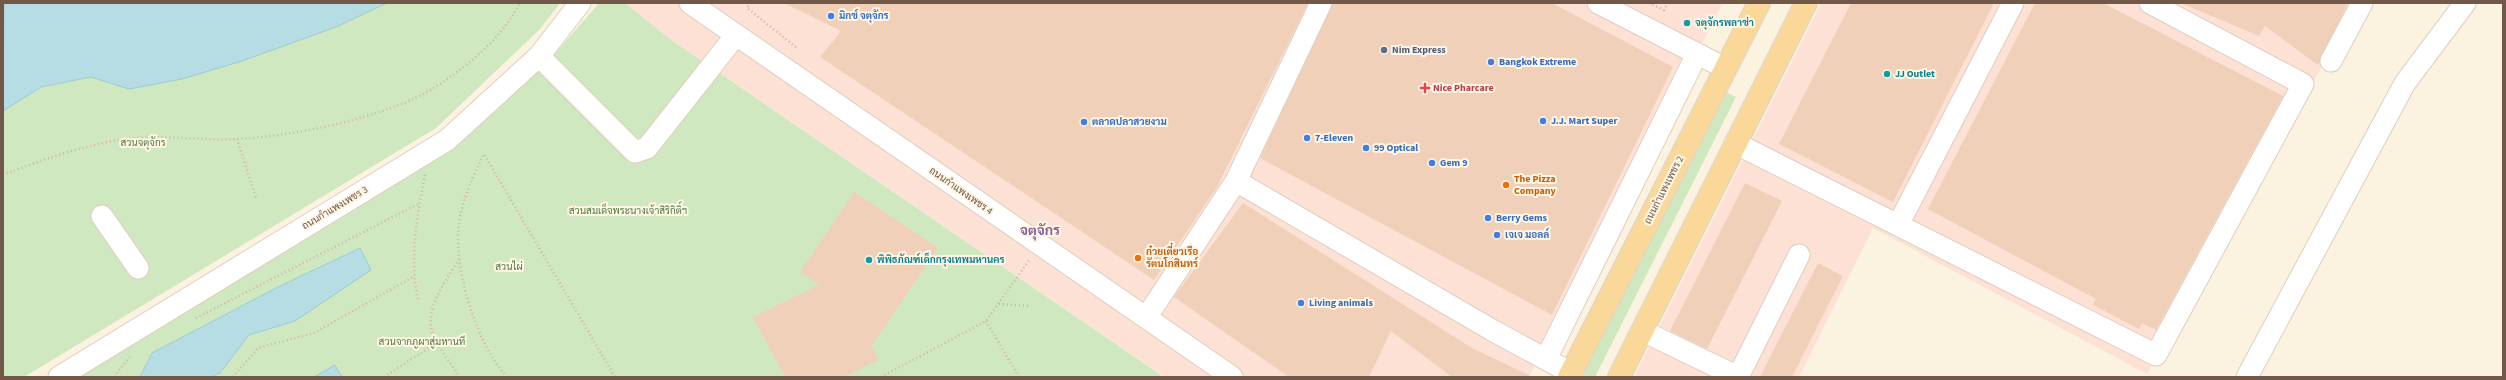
<svg xmlns="http://www.w3.org/2000/svg" width="2506" height="380" viewBox="0 0 2506 380" font-family="'Source Sans 3',Sarabun,sans-serif">
<style>
.commercial{fill:#fce1d4}
.green{fill:#cfe8c0}
.water{fill:#b6dce4;stroke:#9ccbd5}
.building{fill:#f0d0b9}
.lines{fill:none;stroke-linecap:round;stroke-linejoin:round}
.minor-casing{stroke:#dfcebd;stroke-width:23}
.major-casing{stroke:#dad4cf;stroke-width:24}
.path{stroke:#d4b49c;stroke-width:2.5;stroke-dasharray:1 3;stroke-linecap:butt}
.minor{stroke:#fff;stroke-width:21}
.major{stroke:#f9d899;stroke-width:22}
.shop-dot{fill:#3f7fe0;stroke:#fff6e6;stroke-width:1.5}
.culture-dot{fill:#0f9aa8;stroke:#fff6e6;stroke-width:1.5}
.service-dot{fill:#5c6f8a;stroke:#fff6e6;stroke-width:1.5}
.health-dot{fill:#e0444e;stroke:#fff6e6;stroke-width:1.5}
.food-dot{fill:#e8710a;stroke:#fff6e6;stroke-width:1.5}
.labels{text-anchor:middle;dominant-baseline:central;stroke-width:4;stroke-linejoin:round;paint-order:stroke}
.shop-label{font-size:10px;font-weight:bold;fill:#366cbe;stroke:#fff6e6;text-anchor:start}
.culture-label{font-size:10px;font-weight:bold;fill:#0d838f;stroke:#fff6e6;text-anchor:start}
.service-label{font-size:10px;font-weight:bold;fill:#4e5e75;stroke:#fff6e6;text-anchor:start}
.health-label{font-size:10px;font-weight:bold;fill:#be3a42;stroke:#fff6e6;text-anchor:start}
.park-label{font-size:10px;fill:#537c43;stroke:#fff6e6}
.food-label{font-size:10px;font-weight:bold;fill:#c56008;stroke:#fff6e6;text-anchor:start}
.street-label{font-size:10px;fill:#715848;stroke:#fff6e6}
.district-label{font-size:14px;font-weight:bold;fill:#866495;stroke:#fff6e6}
</style>
<rect width="100%" height="100%" fill="#fbf2e0"/>
<path class="commercial" d="M625 3H1723L1529 377H1165L671 40Z
M1821 3H2358L2147 374 1873 228 1799 377H1634Z"/>
<path class="green" d="M3 3H560L540 29 436 128 24 377H3Z
M599 3H625L671 40 1164 377H74L449 151 560 48Z
M1726 92 1736 97 1595 377H1578Z"/>
<path class="water" d="M4 3H387L336 27 242 61 182 79 129 89 91 77 41 87 3 111Z
M360 248 371 270 295 321 249 335 220 373 211 377H140L152 353 278 287Z
M335 365 342 377H314Z"/>
<path class="building" d="M784 3H1308L1217 187 1154 280 820 57 841 31Z
M1333 3H1552L1673 67 1552 315 1260 158Z
M1851 3H1994L1893 202 1779 144Z
M2035 3H2103L2283 96 2156 330 2142 323 2139 329 2093 305 2096 299 1928 209Z
M2181 3H2348L2318 65 2265 26 2259 36Z
M1745 183 1782 201 1707 349 1670 331Z
M854 192 938 248 872 345 878 360 844 377H785L753 317 819 285 800 272Z
M1243 203 1472 348 1533 377H1452L1391 331 1369 377H1289L1174 297Z
M1818 263 1843 276 1792 377H1760Z"/>
<g class="lines">
<defs>
<path id="minor" d="M690 3 1232 377
M1598 3 1725 68
M539 56 635 152 647 148 736 35
M2331 61 2362 3
M1735 143 2156 355 2303 84 2150 3
M1236 181 1492 330 1571 373
M102 216 138 268
M1898 225 2013 3
M1146 318 1236 181 1321 3
M1643 331 1738 377
M1546 359 1697 54
M59 377 447 140 539 56 580 3
M1738 377 1799 255
M2247 377 2405 83 2465 3"/>
<path id="major" d="M1569 377 1759 3
M1619 377 1806 3"/>
</defs>
<use href="#minor" class="minor-casing"/>
<use href="#major" class="major-casing"/>
<path class="path" d="M751 3 747 8 797 48
M1649 3 1664 10 1668 3
M237 139 256 198
M3 175C43 159 90 143 134 138 168 135 203 141 237 139 288 136 343 125 391 108 437 93 498 47 520 3
M418 299C409 258 417 216 425 175
M999 304 1029 306
M196 318 420 203
M986 321 1019 377
M116 377V374L130 357
M233 377 258 348 314 333 413 277
M384 377 438 342
M460 377C451 364 439 349 433 334 423 308 448 279 460 257
M507 377C476 343 453 269 459 223 463 198 473 176 484 154L615 377
M881 377 986 321 1030 259"/>
<use href="#minor" class="minor"/>
<use href="#major" class="major"/>
</g>
<g class="shop-dot">
<circle cx="831" cy="16" r="4"/>
<circle cx="1491" cy="62" r="4"/>
<circle cx="1543" cy="121" r="4"/>
<circle cx="1084" cy="122" r="4"/>
<circle cx="1307" cy="138" r="4"/>
<circle cx="1366" cy="148" r="4"/>
<circle cx="1432" cy="163" r="4"/>
<circle cx="1488" cy="218" r="4"/>
<circle cx="1497" cy="235" r="4"/>
<circle cx="1301" cy="303" r="4"/>
</g>
<g class="culture-dot">
<circle cx="1687" cy="23" r="4"/>
<circle cx="1887" cy="74" r="4"/>
<circle cx="869" cy="260" r="4"/>
</g>
<circle class="service-dot" cx="1384" cy="50" r="4"/>
<path class="health-dot" d="M1423 82h4v4h4v4h-4v4h-4v-4h-4v-4h4z"/>
<g class="food-dot">
<circle cx="1506" cy="185" r="4"/>
<circle cx="1138" cy="258" r="4"/>
</g>
<g class="labels">
<g class="shop-label">
<text x="839" y="16">มิกซ์ จตุจักร</text>
<text x="1499" y="62">Bangkok Extreme</text>
<text x="1551" y="121">J.J. Mart Super</text>
<text x="1092" y="122">ตลาดปลาสวยงาม</text>
<text x="1315" y="138">7-Eleven</text>
<text x="1374" y="148">99 Optical</text>
<text x="1440" y="163">Gem 9</text>
<text x="1496" y="218">Berry Gems</text>
<text x="1505" y="235">เจเจ มอลล์</text>
<text x="1309" y="303">Living animals</text>
</g>
<g class="culture-label">
<text x="1695" y="23">จตุจักรพลาซ่า</text>
<text x="1895" y="74">JJ Outlet</text>
<text x="877" y="260">พิพิธภัณฑ์เด็กกรุงเทพมหานคร</text>
</g>
<g class="service-label">
<text x="1392" y="50">Nim Express</text>
</g>
<g class="health-label">
<text x="1433" y="88">Nice Pharcare</text>
</g>
<g class="park-label">
<text x="143" y="143">สวนจตุจักร</text>
<text x="628" y="211">สวนสมเด็จพระนางเจ้าสิริกิติ์ฯ</text>
<text x="509" y="267">สวนไผ่</text>
<text x="422" y="342">สวนจากภูผาสู่มหานที</text>
</g>
<g class="food-label">
<text x="1514" y="179">The Pizza<tspan x="1514" dy="12">Company</tspan></text>
<text x="1146" y="252">ก๋วยเตี๋ยวเรือ<tspan x="1146" dy="12">รัตนโกสินทร์</tspan></text>
</g>
<g class="street-label">
<text transform="translate(1664 190) rotate(-63)">ถนนกำแพงเพชร 2</text>
<text transform="translate(961 191) rotate(35)">ถนนกำแพงเพชร 4</text>
<text transform="translate(335 208) rotate(-31)">ถนนกำแพงเพชร 3</text>
</g>
<g class="district-label">
<text x="1040" y="231">จตุจักร</text>
</g>
</g>
<rect width="2506" height="380" fill="none" stroke="#715848" stroke-width="8"/>
</svg>
